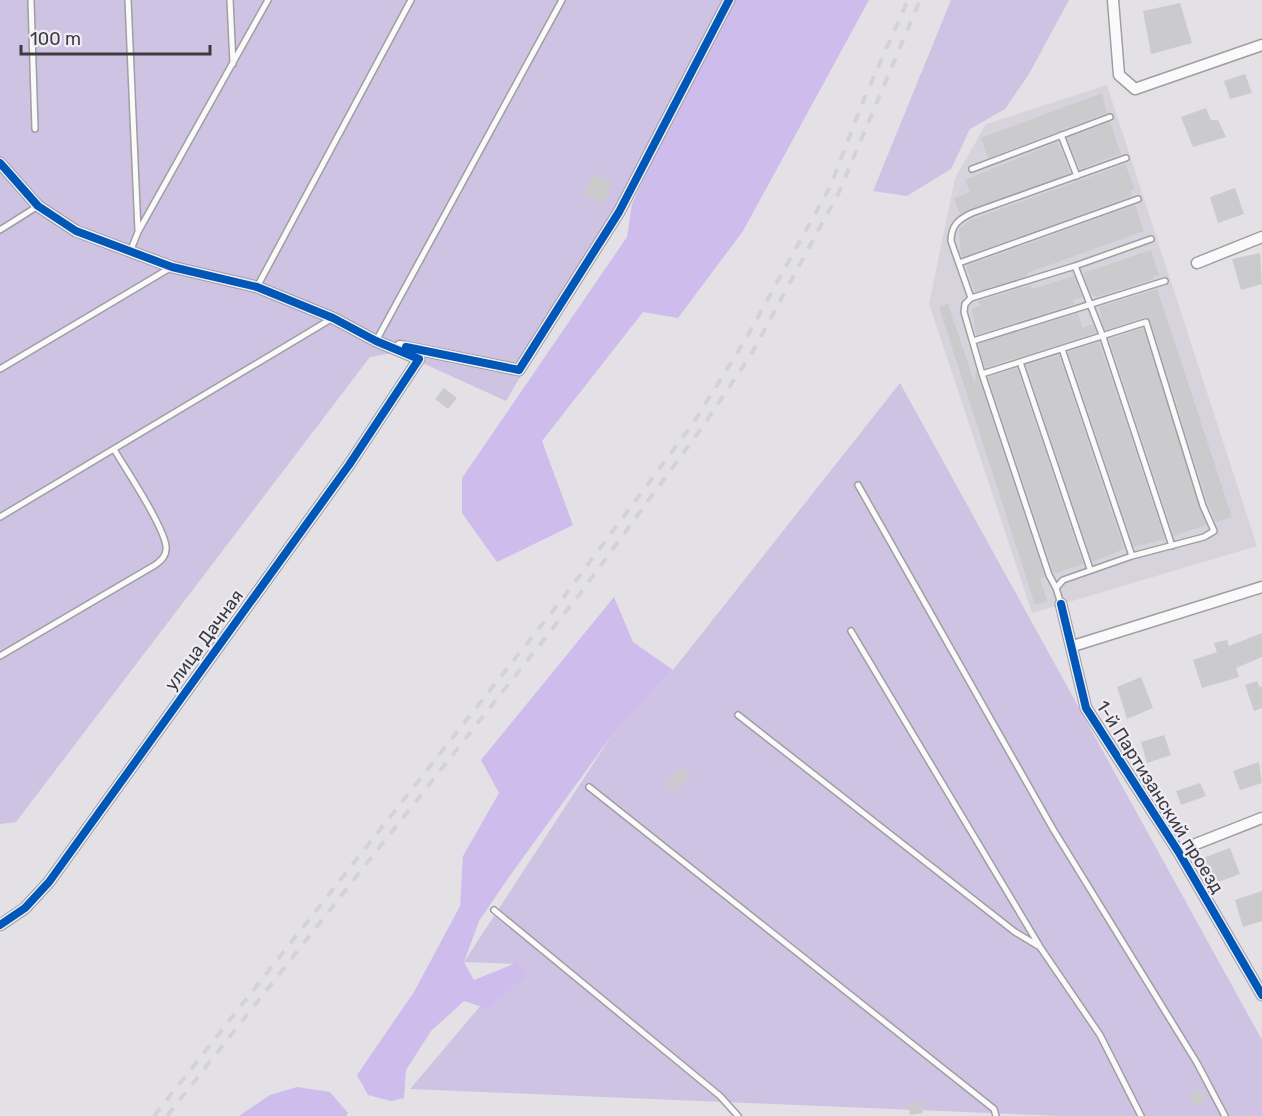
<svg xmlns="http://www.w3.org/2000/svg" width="1262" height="1116" viewBox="0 0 1262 1116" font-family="Rubik,sans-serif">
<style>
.built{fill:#d7d3dc}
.green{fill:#cfc3e4}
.forest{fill:#cebcec}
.building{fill:#cbcacd}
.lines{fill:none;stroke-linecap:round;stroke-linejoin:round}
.service-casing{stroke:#9f9ea1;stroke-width:8}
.minor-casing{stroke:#9f9ea1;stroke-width:13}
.service{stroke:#fbfafb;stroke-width:5}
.minor{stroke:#fbfafb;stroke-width:10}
.rail{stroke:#d3d3d4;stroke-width:4;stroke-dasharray:10 10;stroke-linecap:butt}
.cycleway-casing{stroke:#efecf5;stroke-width:11}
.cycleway{stroke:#0057b8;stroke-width:8}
.labels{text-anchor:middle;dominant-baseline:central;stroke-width:4.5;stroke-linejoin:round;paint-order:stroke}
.street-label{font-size:18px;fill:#3c3b3f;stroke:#efecf5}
</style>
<rect width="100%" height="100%" fill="#e3e1e5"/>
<path class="built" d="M1107 85 1257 546 1032 613 929 304 955 178 986 124Z"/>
<path class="green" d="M0 0H742L506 401 398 352 370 357 16 822 0 824Z
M951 0H1069L1029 74 1005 109 970 129 951 169 907 196 873 191Z
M900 383 1262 1040V1116H1061L410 1089 516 964 464 962 612 735 673 670Z"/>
<path class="forest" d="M726 0H869L743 231 678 318 643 312 542 441 573 525 497 562 462 513V478L627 237 632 204Z
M614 597 633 642 673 670 612 735 509 877 479 921 464 962 474 980 516 963 529 973 489 1009 464 1001 431 1031 406 1070 404 1098 391 1101 368 1095 357 1075 414 992 460 906 463 856 499 793 481 760Z
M297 1087 330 1092 348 1113 346 1116H239L270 1095Z"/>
<path class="building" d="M1180 3 1192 43 1151 54 1143 11Z
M1245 74 1252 93 1230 99 1224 81Z
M1102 93 1107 113 988 158 981 138Z
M1206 108 1211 120H1218L1226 137 1193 147 1181 117Z
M1110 122 1121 154 1080 169 1067 138Z
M1058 142 1070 173 960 214 954 198 970 192 965 180Z
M1125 164 1135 189 1130 191 1132 196 963 257 961 254 959 229 970 220Z
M593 174 613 183 603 204 583 195Z
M1235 188 1244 214 1218 223 1210 197Z
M1135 205 1144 231 1027 273V276L975 292 966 266Z
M1151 250 1159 275 1153 277 1154 279 1096 297 1091 293 1083 273Z
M1260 253 1262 284 1241 290 1232 259Z
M1074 276 1082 297 1073 300 1074 304 976 335 972 309 980 306 978 301 1031 285 1032 289Z
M1157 289 1232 517 1216 522 1208 504 1150 320 1145 317 1105 330 1102 322 1099 307Z
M948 304 975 384 976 370 1045 577 1040 579 1047 601 1035 605 939 307Z
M1078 313 1082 328 1093 324 1096 333 985 368 978 344Z
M1143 328 1206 525 1174 536 1109 339Z
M1099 342 1165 539 1154 542 1134 547 1068 352Z
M1059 355 1124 549 1095 561H1092L1026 365Z
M1017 368 1083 564 1054 574 988 377Z
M444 388 457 398 448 409 435 399Z
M1262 633V657L1236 668 1239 677 1202 688 1193 660 1217 652 1214 643 1227 640 1229 646Z
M1141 677 1153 708 1127 719 1117 687Z
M1257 681 1260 687 1262 686V708L1254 711 1245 685Z
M1164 735 1171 755 1147 763 1141 742Z
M1259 762 1262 783 1240 790 1233 771Z
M681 767 690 775 674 792 665 784Z
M1200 783 1206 796 1181 805 1176 791Z
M1230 848 1240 874 1213 884 1203 858Z
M1262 891V921L1243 927 1235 900Z
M1200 1089 1206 1099 1195 1106 1189 1096Z
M922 1101 923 1113 910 1115 909 1103Z"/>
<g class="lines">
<defs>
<path id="service" d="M31 0 35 129
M128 0 138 231
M230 0 233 64
M1061 135 1077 176
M972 169 1110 117
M0 230 38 206
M130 252 138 232 268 0
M959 263 1138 199
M1075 266 1151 239
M257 287 411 0
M971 298 951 241C951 225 959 219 972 213L1126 158
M376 341 562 0
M973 341 1165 281
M1062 349 1132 556
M1020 362 1090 569
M0 369 170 268
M982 374 964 312 965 304 971 298 1075 266 1103 337 1172 546
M858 485 1053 829 1197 1063 1225 1116
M0 517 331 319
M1056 588 1049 575 982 374 1146 322 1203 506 1214 531 1204 537 1132 556 1063 580 1056 588 1061 604
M851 631 1039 945
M0 656 155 565C162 560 167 555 166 546 163 525 127 471 115 451
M738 715 1015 932 1040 947 1100 1035 1141 1116
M589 787 994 1109 996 1116
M494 910 720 1096 738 1116"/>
<path id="minor" d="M1113 0 1119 75 1135 89 1262 45
M0 163 38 206 76 231 172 267 257 287 333 318 376 341 419 359 349 465 49 882 25 908 0 925
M1197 263 1262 237
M400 346 519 370 619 212 729 0
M1061 604 1086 708 1178 851 1262 995
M1073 646 1262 587
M1178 851 1262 818"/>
</defs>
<use href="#service" class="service-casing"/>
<use href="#minor" class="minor-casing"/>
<use href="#service" class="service"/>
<use href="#minor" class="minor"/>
<path class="rail" d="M154 1116 566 594 694 422 744 342 830 187 866 94 908 0
M167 1116 579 595 703 426 752 353 839 192 920 0"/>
<defs>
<path id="cycleway" d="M0 163 38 206 76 231 172 267 257 287 333 318 376 341 419 359 349 465 49 882 25 908 0 925
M406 347 519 370 619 212 729 0
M1061 604 1086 708 1178 851 1262 995"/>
</defs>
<use href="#cycleway" class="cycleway-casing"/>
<use href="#cycleway" class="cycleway"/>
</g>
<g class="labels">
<g class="street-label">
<text transform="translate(204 640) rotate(-54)">улица Дачная</text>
<text transform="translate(1160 797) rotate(58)">1-й Партизанский проезд</text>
</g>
</g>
<path d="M21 45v9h189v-9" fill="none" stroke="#3c3b3f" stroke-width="3"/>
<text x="30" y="45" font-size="18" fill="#3c3b3f" stroke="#efecf5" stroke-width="4.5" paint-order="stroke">100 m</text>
</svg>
